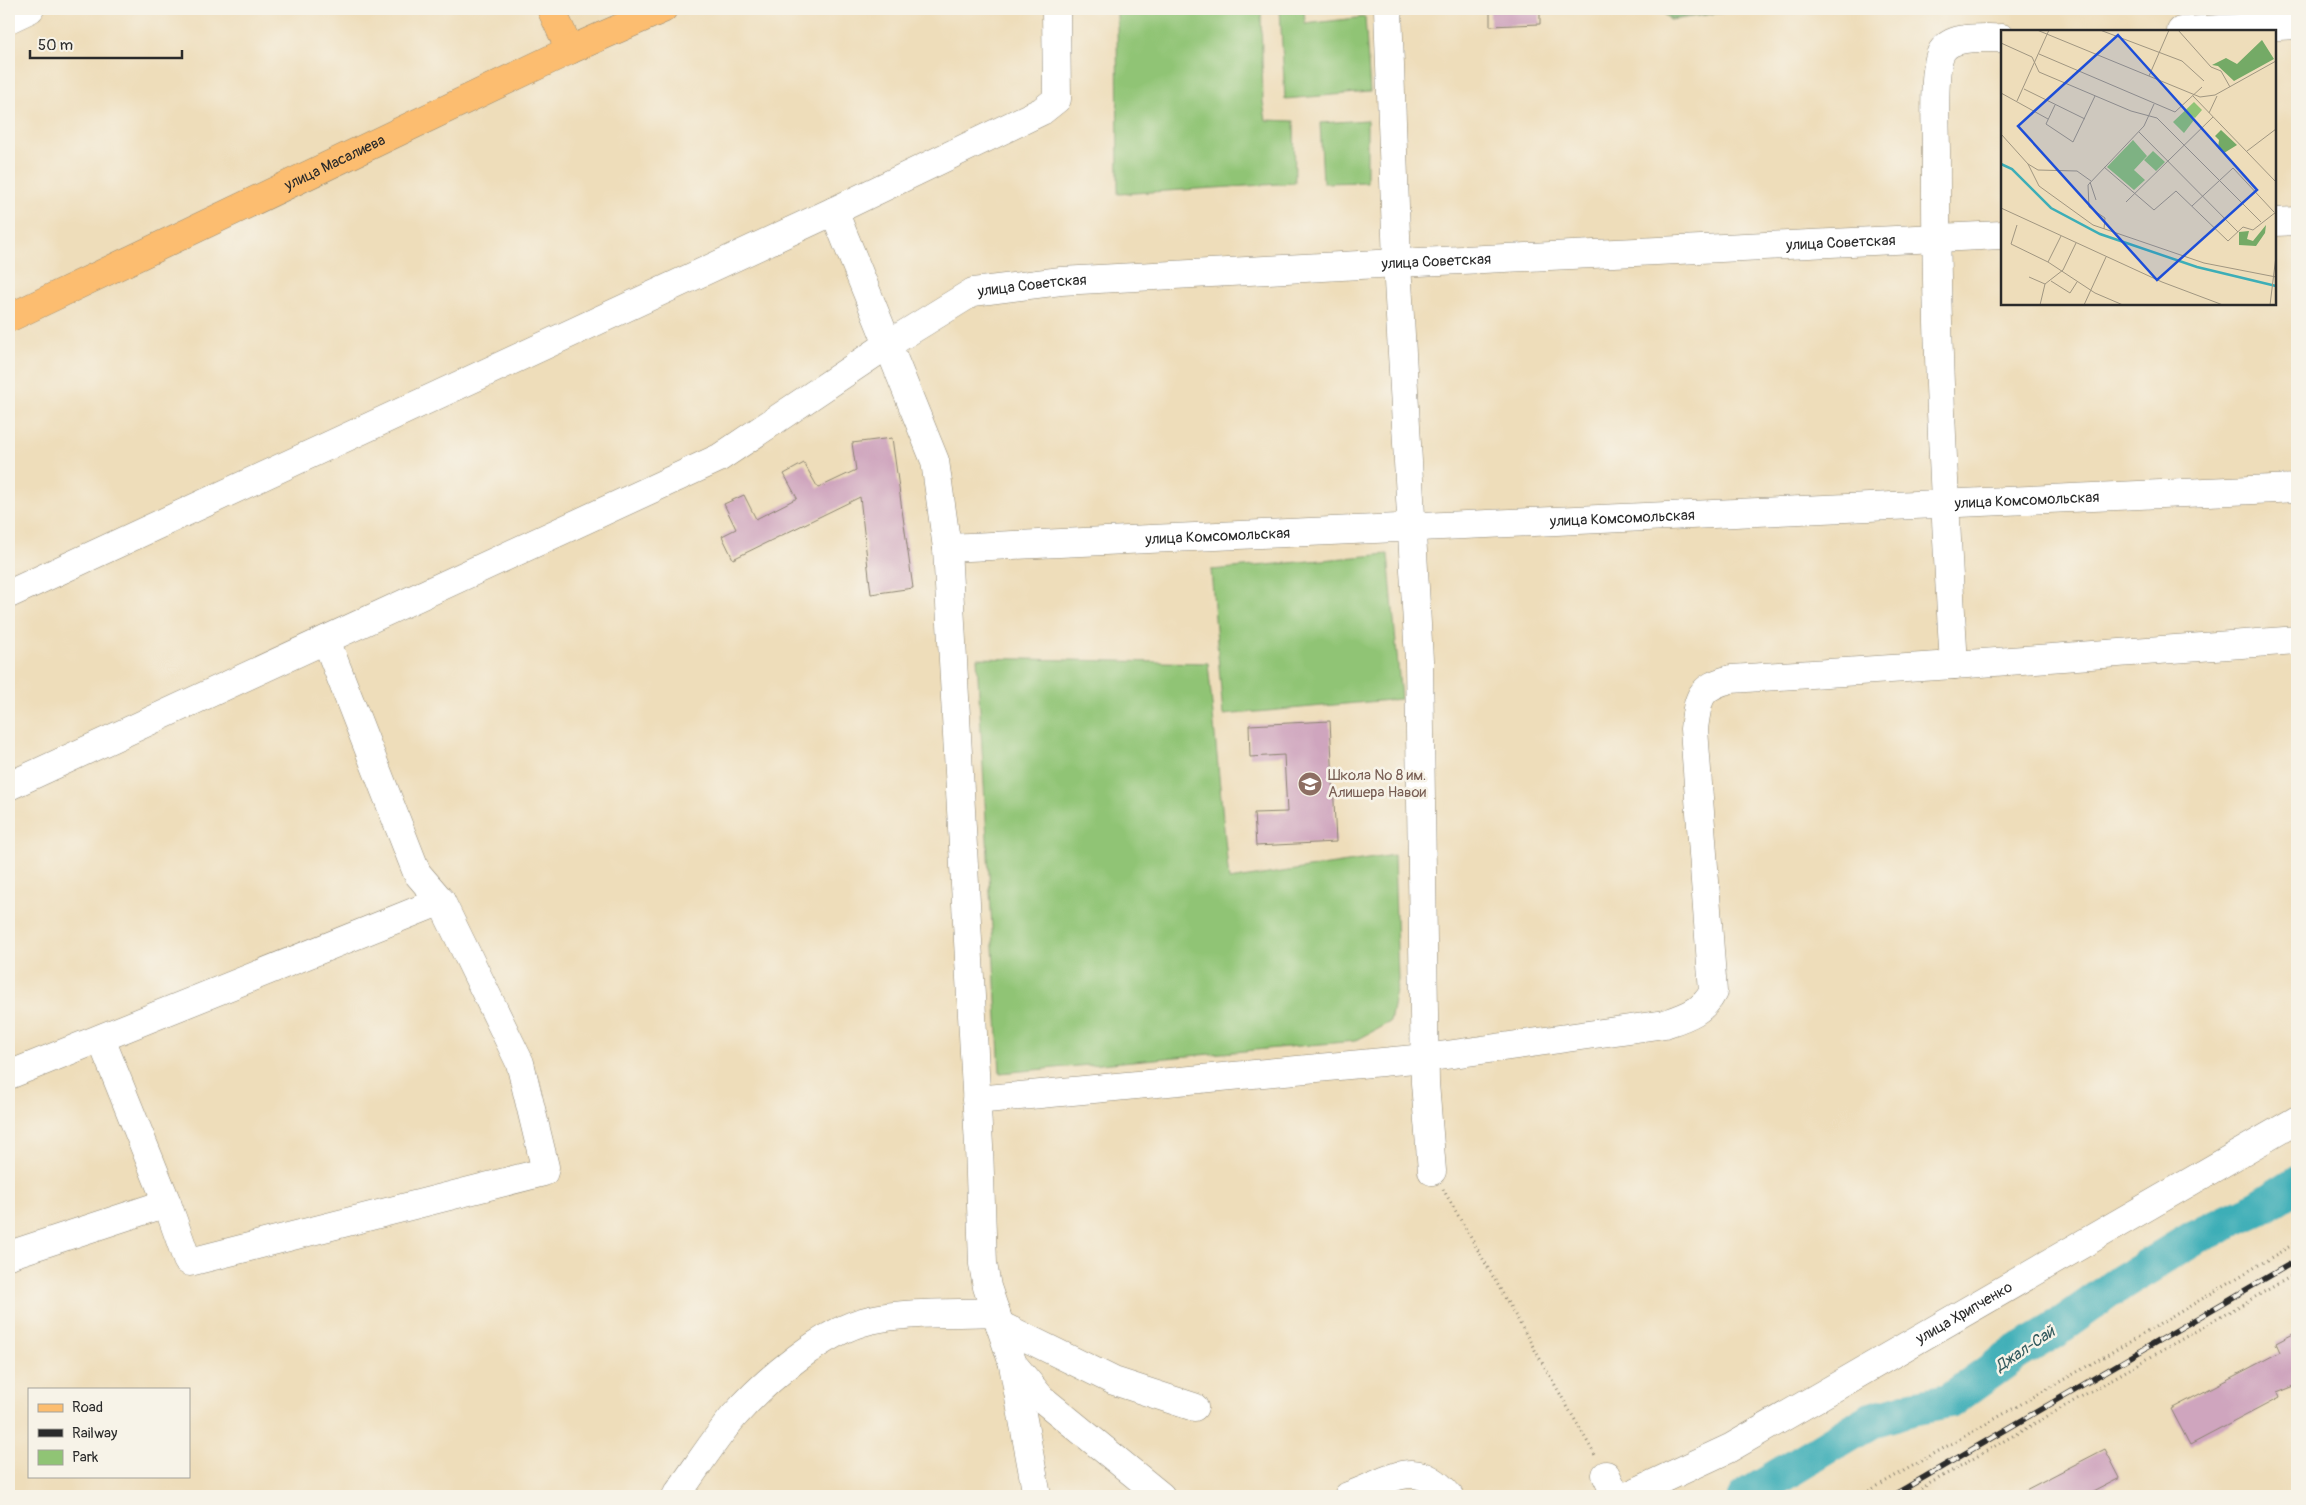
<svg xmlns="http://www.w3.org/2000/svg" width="2306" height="1505" viewBox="0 0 2306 1505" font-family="Pangolin,sans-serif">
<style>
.green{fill:#90c475;stroke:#5e7850}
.forest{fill:#74aa66;stroke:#506a48}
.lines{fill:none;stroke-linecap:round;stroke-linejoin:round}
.river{stroke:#3daeb7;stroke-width:36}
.building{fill:#cfa5be}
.minor-casing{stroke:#8c8472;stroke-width:29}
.major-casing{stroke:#8c8472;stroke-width:29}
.path{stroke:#8c8472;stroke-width:3;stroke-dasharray:1 4;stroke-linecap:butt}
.minor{stroke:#fff;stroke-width:28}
.major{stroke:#fcbd6f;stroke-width:28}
.rail-casing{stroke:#2b2b2b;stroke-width:5.5}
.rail{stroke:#f7f3e8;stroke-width:4;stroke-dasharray:11;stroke-linecap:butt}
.labels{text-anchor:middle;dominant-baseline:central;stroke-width:5;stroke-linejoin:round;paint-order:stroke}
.street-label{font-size:15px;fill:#2b2b2b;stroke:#f7f3e8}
.education-label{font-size:15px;fill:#785e54;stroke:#f7f3e8;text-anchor:start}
.water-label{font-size:16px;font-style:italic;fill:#31595c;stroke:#f7f3e8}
.inset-river{fill:none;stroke:#3daeb7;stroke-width:2.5}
.inset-road{fill:none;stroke:#a09681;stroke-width:1}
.view{fill:#1d4ed8;fill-opacity:0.15;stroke:#1d4ed8;stroke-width:2.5}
.inset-edge{fill:none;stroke:#2b2b2b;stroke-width:2.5}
</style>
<rect width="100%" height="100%" fill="#f7f3e8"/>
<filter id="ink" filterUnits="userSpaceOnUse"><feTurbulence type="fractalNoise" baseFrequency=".02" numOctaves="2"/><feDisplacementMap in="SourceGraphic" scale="10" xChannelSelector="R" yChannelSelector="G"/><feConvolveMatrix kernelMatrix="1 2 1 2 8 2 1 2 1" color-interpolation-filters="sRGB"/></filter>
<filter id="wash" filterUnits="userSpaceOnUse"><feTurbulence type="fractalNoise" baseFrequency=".0096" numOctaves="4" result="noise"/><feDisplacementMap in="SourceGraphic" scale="20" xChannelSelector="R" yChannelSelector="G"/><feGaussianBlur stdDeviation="1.12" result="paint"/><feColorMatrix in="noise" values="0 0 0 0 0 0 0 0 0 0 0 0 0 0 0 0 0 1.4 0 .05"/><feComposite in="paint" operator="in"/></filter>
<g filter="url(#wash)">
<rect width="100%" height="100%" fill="#eeddba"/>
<path class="green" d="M1117 9H1247L1248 13 1261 12 1263 102 1266 120 1294 121 1295 183 1118 194Z
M1304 9 1305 24 1365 17 1370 92 1285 99 1280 10Z
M1367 120V182L1323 183 1320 123Z
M1388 554 1401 699 1223 715 1211 570Z
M977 658 1208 663 1229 880 1394 855 1398 980 1390 1022 1355 1041 1000 1073Z"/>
<path class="forest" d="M1659 9H1748L1670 20Z"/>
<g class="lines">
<path class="river" d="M1746 1496 1871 1420 1912 1408 1949 1401 2016 1353 2053 1331 2122 1282 2196 1237 2259 1208 2297 1184"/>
</g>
<g id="blocks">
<path class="building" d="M1490 9H1540V24L1490 26Z
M892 438 913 588 871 594 860 497 733 559 722 536 736 529 724 504 744 495 756 519 797 498 784 474 804 463 818 488 856 470 852 443Z
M1330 721 1336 842 1256 846 1254 813 1287 812 1284 755 1250 757 1249 725Z
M2297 1332V1385L2277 1393 2279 1398 2190 1445 2171 1409 2280 1352 2276 1343Z
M2105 1449 2120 1478 2085 1496H2014Z"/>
</g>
</g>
<g filter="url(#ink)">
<use href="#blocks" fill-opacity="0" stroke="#8c8472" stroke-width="1"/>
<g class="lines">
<defs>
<g id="minor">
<path d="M1388 9 1397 263 1419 660 1425 1083 1432 1171"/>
<path d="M9 19 30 9"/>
<path d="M2181 31 2297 25"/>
<path d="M834 211 935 461 947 548 979 1146 983 1264 987 1287 1013 1364 1041 1398 1161 1496"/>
<path d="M2275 222 2297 221"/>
<path id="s1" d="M947 548 2297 488"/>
<path d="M9 594 834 211 1042 111 1057 99 1056 9"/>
<path d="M1954 665C1944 494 1935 323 1936 152 1936 131 1932 67 1942 51 1953 34 1984 39 2002 38"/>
<path id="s2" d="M9 786 719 458 887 345 973 292 1061 281 1397 263 2002 235"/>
<path d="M101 1039 167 1203 187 1260 190 1262 544 1172 545 1167 520 1063 441 901 417 873 326 640"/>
<path d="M9 1075 441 901"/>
<path d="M976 1100 1425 1058 1665 1024C1685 1017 1703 1012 1713 992L1694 729C1698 697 1699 687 1731 679L1954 665 2297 640"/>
<path d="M9 1255 167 1203"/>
<path d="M1000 1325 1114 1381 1194 1407"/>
<path d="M1013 1365 1037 1496"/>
<path d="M1606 1475 1616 1496"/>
<path d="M676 1496C695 1470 713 1441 734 1416 765 1381 824 1330 870 1320 910 1311 955 1314 996 1312"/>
<path d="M1348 1496C1388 1483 1414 1454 1449 1496"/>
<path id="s3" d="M1627 1496 1730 1448 2297 1120"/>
</g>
<g id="major">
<path d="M551 9 570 50"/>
<path id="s4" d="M9 318 570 50 663 9"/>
</g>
</defs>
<use href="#minor" class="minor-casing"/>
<use href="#major" class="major-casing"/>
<path class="path" d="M1443 1189 1595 1455
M1860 1496 2140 1336 2297 1242
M1908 1496 2297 1273"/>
<use href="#minor" class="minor"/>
<use href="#major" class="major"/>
<defs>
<path id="rail" d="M1892 1496 2297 1260"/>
</defs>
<use href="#rail" class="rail-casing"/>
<use href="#rail" class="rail"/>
</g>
</g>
<defs>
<symbol id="school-disc" viewBox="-11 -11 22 22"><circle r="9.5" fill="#8d6e63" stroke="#f7f3e8"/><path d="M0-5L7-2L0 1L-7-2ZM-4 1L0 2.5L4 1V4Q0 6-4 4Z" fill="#fff"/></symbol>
</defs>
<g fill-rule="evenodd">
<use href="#school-disc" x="1296" y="770" width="28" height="28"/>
</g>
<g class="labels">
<g class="street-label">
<text stroke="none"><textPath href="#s4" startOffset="361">улица Масалиева</textPath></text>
<text stroke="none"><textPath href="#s2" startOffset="1955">улица Советская</textPath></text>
<text stroke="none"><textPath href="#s2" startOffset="1550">улица Советская</textPath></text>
<text stroke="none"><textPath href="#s2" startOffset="1145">улица Советская</textPath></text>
<text stroke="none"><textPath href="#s1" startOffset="1081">улица Комсомольская</textPath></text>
<text stroke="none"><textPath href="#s1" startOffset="676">улица Комсомольская</textPath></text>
<text stroke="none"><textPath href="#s1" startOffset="271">улица Комсомольская</textPath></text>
<text stroke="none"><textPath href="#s3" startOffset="384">улица Хрипченко</textPath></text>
</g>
<g class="education-label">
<text x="1328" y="775">Школа № 8 им.<tspan x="1328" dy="17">Алишера Навои</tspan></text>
</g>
<g class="water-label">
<text transform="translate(2025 1349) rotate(-34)">Джал-Сай</text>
</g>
</g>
<g transform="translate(2001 30)">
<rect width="275" height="275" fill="#eeddba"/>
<path d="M193 72 201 80 194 88 188 84 193 90 183 103 172 92ZM132 110 146 126 133 140 144 150 133 160 106 137ZM152 121 164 132 155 141 143 130Z" fill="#90c475"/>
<path d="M261 10 273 29 233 51 217 36 211 35 225 28 236 34ZM220 100 236 115 223 123 217 118 218 110 214 106ZM265 195 264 203 255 216 238 215V202L248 201 246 209 252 211Z" fill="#74aa66"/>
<path class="inset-river" d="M0 134 11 139 50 178 99 204 196 237 275 256"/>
<path class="inset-road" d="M36 0 199 67 214 65 275 31M99 0 181 31 203 51M177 0 210 37 220 41 229 57M0 13 31 27 38 42 130 81 156 88 260 192M38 24 174 82 201 57M148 46 168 0M23 59 84 89M0 63 47 89M192 66 275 152M16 71 48 0M54 75 45 94 72 112 94 66M208 83 216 66M138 102 237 202M0 104 27 134 37 140 76 141 90 151M246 121 275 99M27 134 38 156 92 195 203 233 275 247M103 137 153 180 175 161 227 211 242 197 252 200 275 182M89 152 95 170M125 172 212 87M191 176 232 138 273 182M0 178 161 252 222 275M16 195 10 214 47 232 94 263 122 275M103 199 104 188 88 177 87 155 143 96 153 74M47 232 60 206M28 247 44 254M50 251 69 263 76 252M39 275 44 254 62 240 75 213M83 275 105 227M269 275 275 226"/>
<path class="view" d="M117 5 256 160 156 250 17 96Z"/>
<rect width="275" height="275" class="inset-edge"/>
</g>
<rect width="2306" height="1505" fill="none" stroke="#f7f3e8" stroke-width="30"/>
<rect x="28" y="1388" width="162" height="90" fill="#f7f3e8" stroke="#a5a39c"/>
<rect x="38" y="1404" width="25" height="8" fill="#fcbd6f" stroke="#a5a39c"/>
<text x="72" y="1412" font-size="15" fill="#2b2b2b">Road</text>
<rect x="38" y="1429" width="25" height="8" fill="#2b2b2b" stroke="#a5a39c"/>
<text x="72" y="1438" font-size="15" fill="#2b2b2b">Railway</text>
<rect x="38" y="1450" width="25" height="15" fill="#90c475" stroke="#a5a39c"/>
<text x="72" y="1462" font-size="15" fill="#2b2b2b">Park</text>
<path d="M30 50v8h152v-8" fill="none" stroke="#2b2b2b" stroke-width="2.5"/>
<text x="38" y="50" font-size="15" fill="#2b2b2b" stroke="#f7f3e8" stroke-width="4" paint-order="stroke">50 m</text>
</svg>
